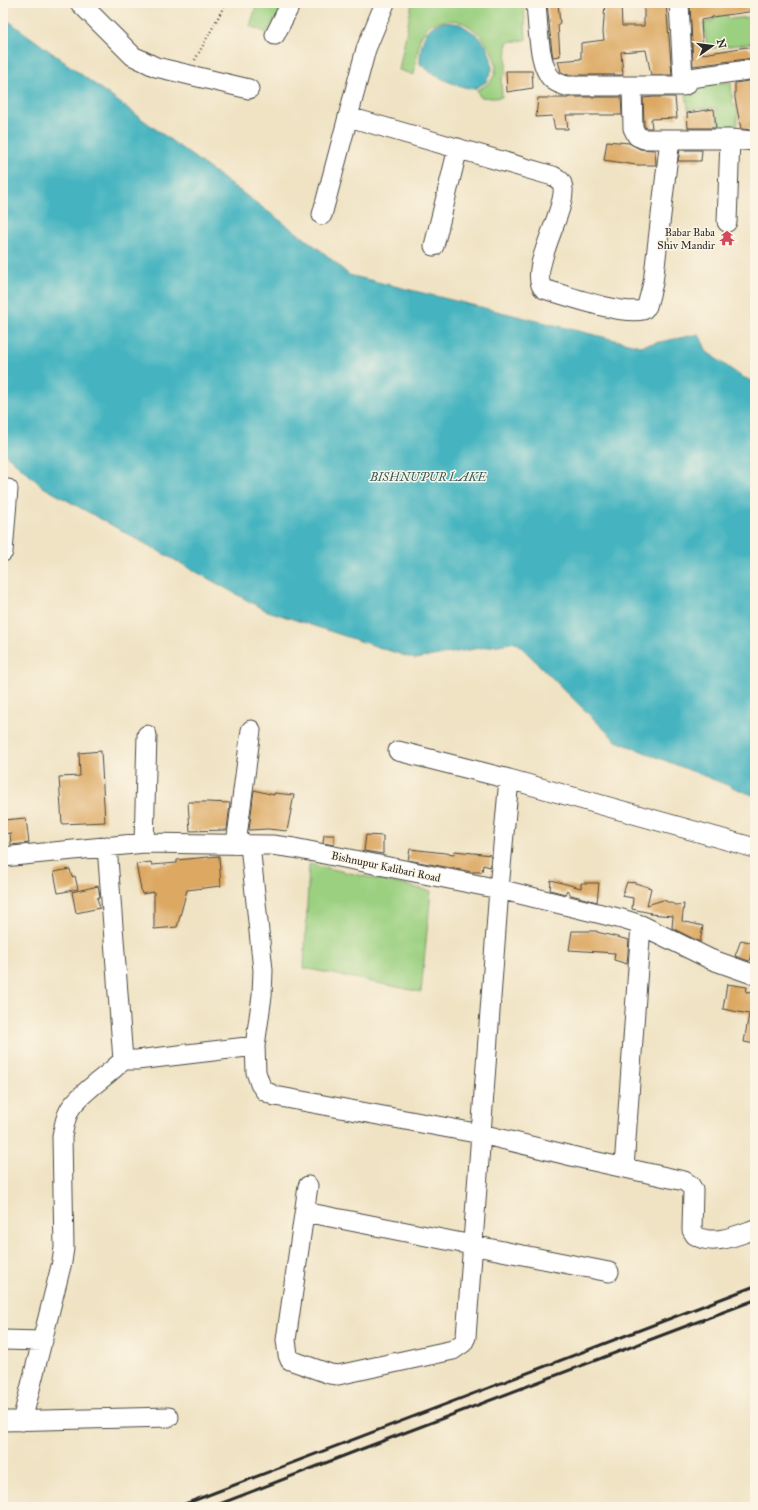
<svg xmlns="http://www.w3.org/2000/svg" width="758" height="1510" viewBox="0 0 758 1510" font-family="'IM FELL Great Primer',serif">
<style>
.green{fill:#9bd081;stroke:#637e56}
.water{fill:#45b4c0;stroke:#387076}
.building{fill:#dca862}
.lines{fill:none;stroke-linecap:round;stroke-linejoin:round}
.minor-casing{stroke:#494742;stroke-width:21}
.path{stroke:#494742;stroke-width:2.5;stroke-dasharray:1 3;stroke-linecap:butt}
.minor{stroke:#fff;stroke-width:19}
.rail{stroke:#2b2b2b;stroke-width:3}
.labels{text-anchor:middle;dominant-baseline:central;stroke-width:3;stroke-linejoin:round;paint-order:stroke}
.poi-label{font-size:11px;fill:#2b2b2b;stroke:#fcf5e5;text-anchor:end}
.street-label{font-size:11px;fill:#2b2b2b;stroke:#fcf5e5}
.water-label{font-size:12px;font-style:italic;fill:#345b5f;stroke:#fcf5e5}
</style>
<rect width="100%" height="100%" fill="#fcf5e5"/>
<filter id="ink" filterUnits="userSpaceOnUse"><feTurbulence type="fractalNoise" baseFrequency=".025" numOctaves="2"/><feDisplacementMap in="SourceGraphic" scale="8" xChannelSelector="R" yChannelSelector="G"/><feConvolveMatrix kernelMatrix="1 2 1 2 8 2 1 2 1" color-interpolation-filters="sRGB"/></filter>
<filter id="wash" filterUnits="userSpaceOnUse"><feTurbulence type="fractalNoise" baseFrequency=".012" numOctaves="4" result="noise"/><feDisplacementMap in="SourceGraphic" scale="16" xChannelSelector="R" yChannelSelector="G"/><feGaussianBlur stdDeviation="0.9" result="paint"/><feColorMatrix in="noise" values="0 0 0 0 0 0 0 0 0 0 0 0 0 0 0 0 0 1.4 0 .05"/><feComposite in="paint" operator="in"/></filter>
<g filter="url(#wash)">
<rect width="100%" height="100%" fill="#f0e3c4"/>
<path class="green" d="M241 3H285L267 33 250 26 256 7Z
M412 3 524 4 526 40 507 42 506 71 501 81 502 97 494 98 480 97 477 90C484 87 493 81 495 73 500 54 478 28 461 22 451 18 440 22 430 24L420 38 414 75 399 70Z
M714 3H725L728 19 750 17 752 43 707 49 704 23 714 20Z
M731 82 733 105 737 106V142H719L716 108 688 109 685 86Z
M309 864 431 891 421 992 304 968Z"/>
<path class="water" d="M3 17 323 252 349 275 640 346 699 334 707 352 742 377 755 382V796L616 741 516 642 415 659 265 610 43 487 3 452Z
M445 22 460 24 477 35 486 45 491 58 492 70 486 82 474 89C453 86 437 77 420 64 420 51 421 35 433 26 436 24 441 23 445 22Z"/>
<g id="blocks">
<path class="building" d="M547 3H558L560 24H558L560 56 553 57 552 52Z
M605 3H621L622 26H644V3H666L672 75H651L646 50 621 52 623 75H568L561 72 558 61 581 59V43L604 40 603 32Z
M690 3H755V11L712 17V18L701 20 703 54 747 47 755 53 754 58 693 66Z
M506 71H532L533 88 507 92Z
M755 80V130L741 129 735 98V83Z
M568 97H621L622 115H566L568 129H555L552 116 536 117 538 98H568Z
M654 97H675L677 118 651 119 652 128H646L644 125 643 98Z
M714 109 716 128H688L687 113Z
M607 141 629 143 640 149 655 150 656 165H636L604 160Z
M680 150H702L701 161H678Z
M101 751 105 822 62 824 59 777 80 776 79 753Z
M254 790 274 795V793L294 795 287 831 268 829 249 830Z
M188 802H207L230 803 227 830 190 831Z
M26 818 29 843 11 845 10 833 3 834V820Z
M324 835H334V845L323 843Z
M366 835 383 836V854L364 851Z
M410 849 454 854 455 851 491 855 490 867 483 865 482 872H472L408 860Z
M219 856 221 886 187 890 177 927 154 929V892L142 894 136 864 151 862 152 865 177 863V860Z
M70 869 72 877 75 876 78 889 58 893 54 872Z
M551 880 581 888V883H599L597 902 571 895 567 890 565 894 550 890Z
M627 882 632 883V882L651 888 647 905 663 900 676 905 684 904 682 921 703 926 700 942 672 928 673 916 650 914 651 913 632 909 633 898 622 896Z
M98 886 100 897 97 898 100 908 76 913 72 892Z
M572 931H597V932L629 940 627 964 614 960 615 953 569 950Z
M741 940 753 943 751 959 749 961 735 956Z
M727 984 747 987 746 992 755 991V1044L744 1042 749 1014 723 1009Z"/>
</g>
</g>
<g filter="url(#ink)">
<use href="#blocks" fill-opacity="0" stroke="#494742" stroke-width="1"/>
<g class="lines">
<defs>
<path id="minor" d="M80 3 133 56 156 67 249 89
M536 3C538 22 538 66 552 79 556 83 561 84 566 86H632L633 128 637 136 644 139H730L755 141
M275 35 291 3
M683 79 755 69
M632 86H683L687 84 683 79 679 3
M349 117 553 176C557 178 561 180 562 184 571 205 525 272 544 289 568 296 621 315 643 310L647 306 653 283 670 139
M322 215 366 49 385 3
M727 222 730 139
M434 246 458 148
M3 552 8 489
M398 751 509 779 755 848
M144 843 147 735
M236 844 251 730
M250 845 263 970 262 996 255 1046 256 1072 260 1084 265 1091 275 1096 481 1134 584 1159 684 1181 690 1185 693 1190 692 1230 695 1235C712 1247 738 1235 755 1229
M107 846 123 1060
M3 857 144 843 272 845 294 848 499 889 622 919 641 925 710 959 755 975
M624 1168 641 925
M308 1186 286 1340 288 1355 290 1360 330 1374 338 1375 453 1350 463 1343 466 1337 499 889 509 779
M305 1212 609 1272
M3 1340 43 1341
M3 1421 169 1417
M22 1421 62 1262 64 1248 62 1136C64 1126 66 1114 72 1106 86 1088 108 1076 123 1060H137L255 1046"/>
</defs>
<use href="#minor" class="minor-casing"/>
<path class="path" d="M195 60 226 3"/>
<use href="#minor" class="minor"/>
<path class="rail" d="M177 1507 755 1286
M212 1507 359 1450 755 1300"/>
</g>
</g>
<defs>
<symbol id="temple-bare" viewBox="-9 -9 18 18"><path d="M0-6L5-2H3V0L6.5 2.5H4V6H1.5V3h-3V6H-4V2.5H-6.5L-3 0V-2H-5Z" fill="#d1495b" stroke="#fcf5e5" stroke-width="2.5" paint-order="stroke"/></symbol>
</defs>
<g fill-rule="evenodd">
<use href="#temple-bare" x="716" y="227" width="22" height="22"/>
</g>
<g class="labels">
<g class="poi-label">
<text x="715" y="232">Babar Baba<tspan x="715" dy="13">Shiv Mandir</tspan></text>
</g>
<g class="street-label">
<text transform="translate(386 867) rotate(12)">Bishnupur Kalibari Road</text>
</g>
<g class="water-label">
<text x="428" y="477">BISHNUPUR LAKE</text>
</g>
</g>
<rect width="758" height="1510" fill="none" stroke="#fcf5e5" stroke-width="16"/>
<g transform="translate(712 46) rotate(76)" stroke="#fcf5e5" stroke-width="3" paint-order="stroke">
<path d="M0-3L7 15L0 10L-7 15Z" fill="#2b2b2b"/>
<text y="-6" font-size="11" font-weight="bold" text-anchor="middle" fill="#2b2b2b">N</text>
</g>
</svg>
